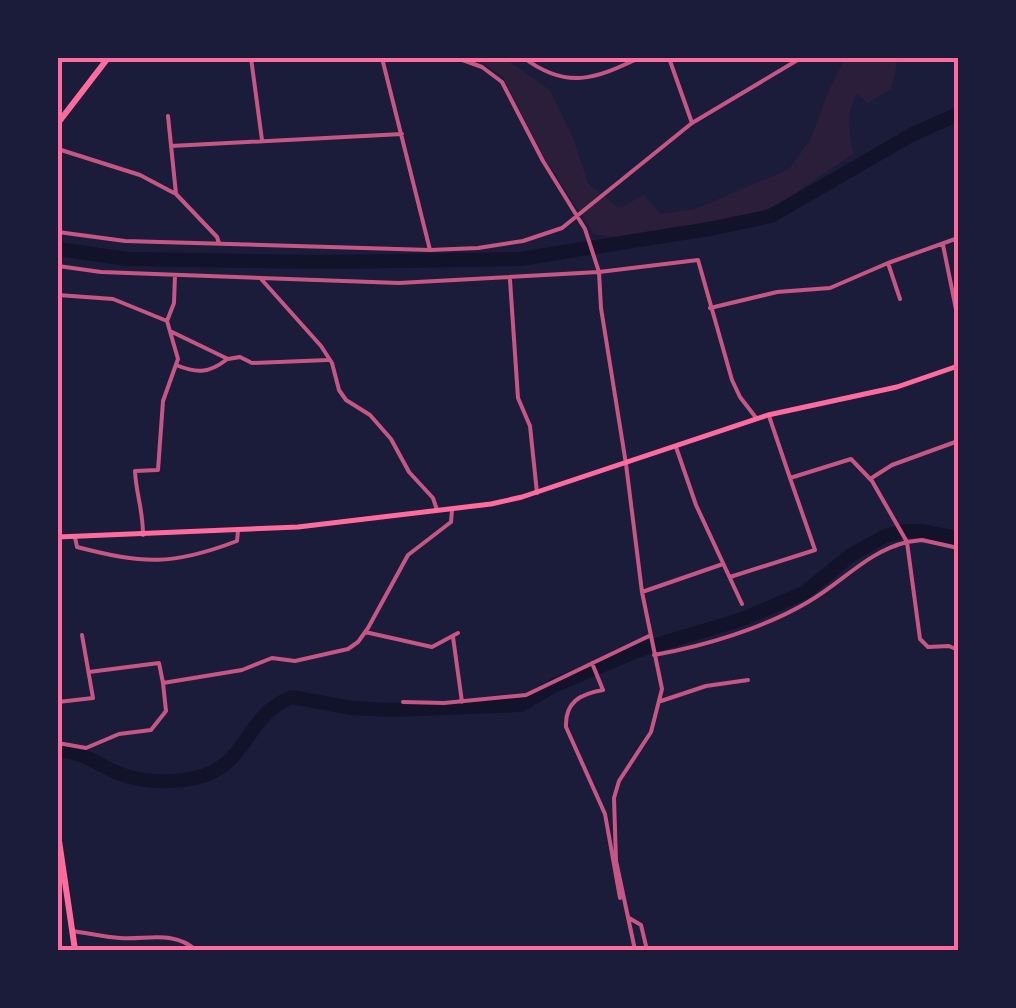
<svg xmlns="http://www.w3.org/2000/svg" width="1016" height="1008" viewBox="0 0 1016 1008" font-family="'Sofia Sans Condensed',sans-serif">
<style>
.green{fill:#2a1e3b}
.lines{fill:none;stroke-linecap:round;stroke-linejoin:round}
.river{stroke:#12122b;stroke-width:14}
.minor{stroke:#c65784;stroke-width:4}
.secondary{stroke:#ff6b9d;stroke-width:5}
.trunk{stroke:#ff6b9d;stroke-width:6}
.neatline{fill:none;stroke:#ff6b9d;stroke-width:4}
</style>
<rect width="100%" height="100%" fill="#1b1b3a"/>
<path class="green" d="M466 58H504L550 90 573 138 588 183 619 208 644 195 661 214 695 209 789 169 810 140 829 90 845 58H898L892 88 868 103 857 94C845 116 849 130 854 153L787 199 763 211 622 239 594 234 545 159 503 77 484 64Z"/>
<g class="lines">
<path class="river" d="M58 249 127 259 329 262 520 259 715 228 771 216 913 134 958 114
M58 751C86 750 103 771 130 777 155 784 199 783 221 767 249 748 253 712 292 697L352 708 391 710 521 705 553 686 639 650 740 620 804 593 851 555 885 536 905 531H921L958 538"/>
<path class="minor" d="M251 58 262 140
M382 58 430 250
M457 58 482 67 502 82 543 161 585 229 599 272 601 308 626 464 642 592 662 689 651 732 619 781 614 798 616 861 635 950
M524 58C567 90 595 79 639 58
M669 58 692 123
M58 62 59 58
M168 116 176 194 217 237 219 243
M171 146 402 134
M58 149 140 175 174 193
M58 232 125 241 430 250 478 248 523 241 562 228 692 123 801 58
M943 245 958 319
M888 263 900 299
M58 266 101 272 399 283 599 272 698 260 732 380 740 397 757 419
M262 280 321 346 332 363 339 390 346 400 370 415 391 439 409 472 433 498 437 510
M510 280 518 398 530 426 537 493
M58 295 113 299 167 321
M710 308 777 292 830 288 888 263 958 238
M170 331 228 359 240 357 252 363 328 360
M176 365C196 373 208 374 226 360
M676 447 696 505 742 604
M870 479 892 465 958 441
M143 535C143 509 136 494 135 471L158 470 163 401 178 359 167 321 174 303 175 275
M75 537 77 547C143 564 172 566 237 541L238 531
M958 548 922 540 907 542 920 639 928 647 949 646 958 650
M730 577 815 550 790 478
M642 592 723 564
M365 632 432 647 458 633
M453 637 462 702
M654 655C705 646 764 628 808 602 843 582 867 552 907 542L872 481 851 459 790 478 769 416
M592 663 603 690C580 694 565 702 566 727L605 814 620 898
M89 672 159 663 163 683
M661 701 706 686 748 680
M58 702 93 698 82 635
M403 702 444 703 526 695 649 636
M58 743 86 748 119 734 151 730 166 711 163 683 242 670 272 658 295 661 348 649 358 642 368 628 408 555 451 522 452 510
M629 918 641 925 647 950
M72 931C88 933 104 937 120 938 148 940 173 930 196 950"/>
<path class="secondary" d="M58 537 298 527 491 504 522 497 768 415 897 387 958 366"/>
<path class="trunk" d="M58 123 108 58
M58 834 75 950"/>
</g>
<rect width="1016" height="1008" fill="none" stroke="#1b1b3a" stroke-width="120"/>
<rect x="60" y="60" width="896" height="888" class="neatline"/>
</svg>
